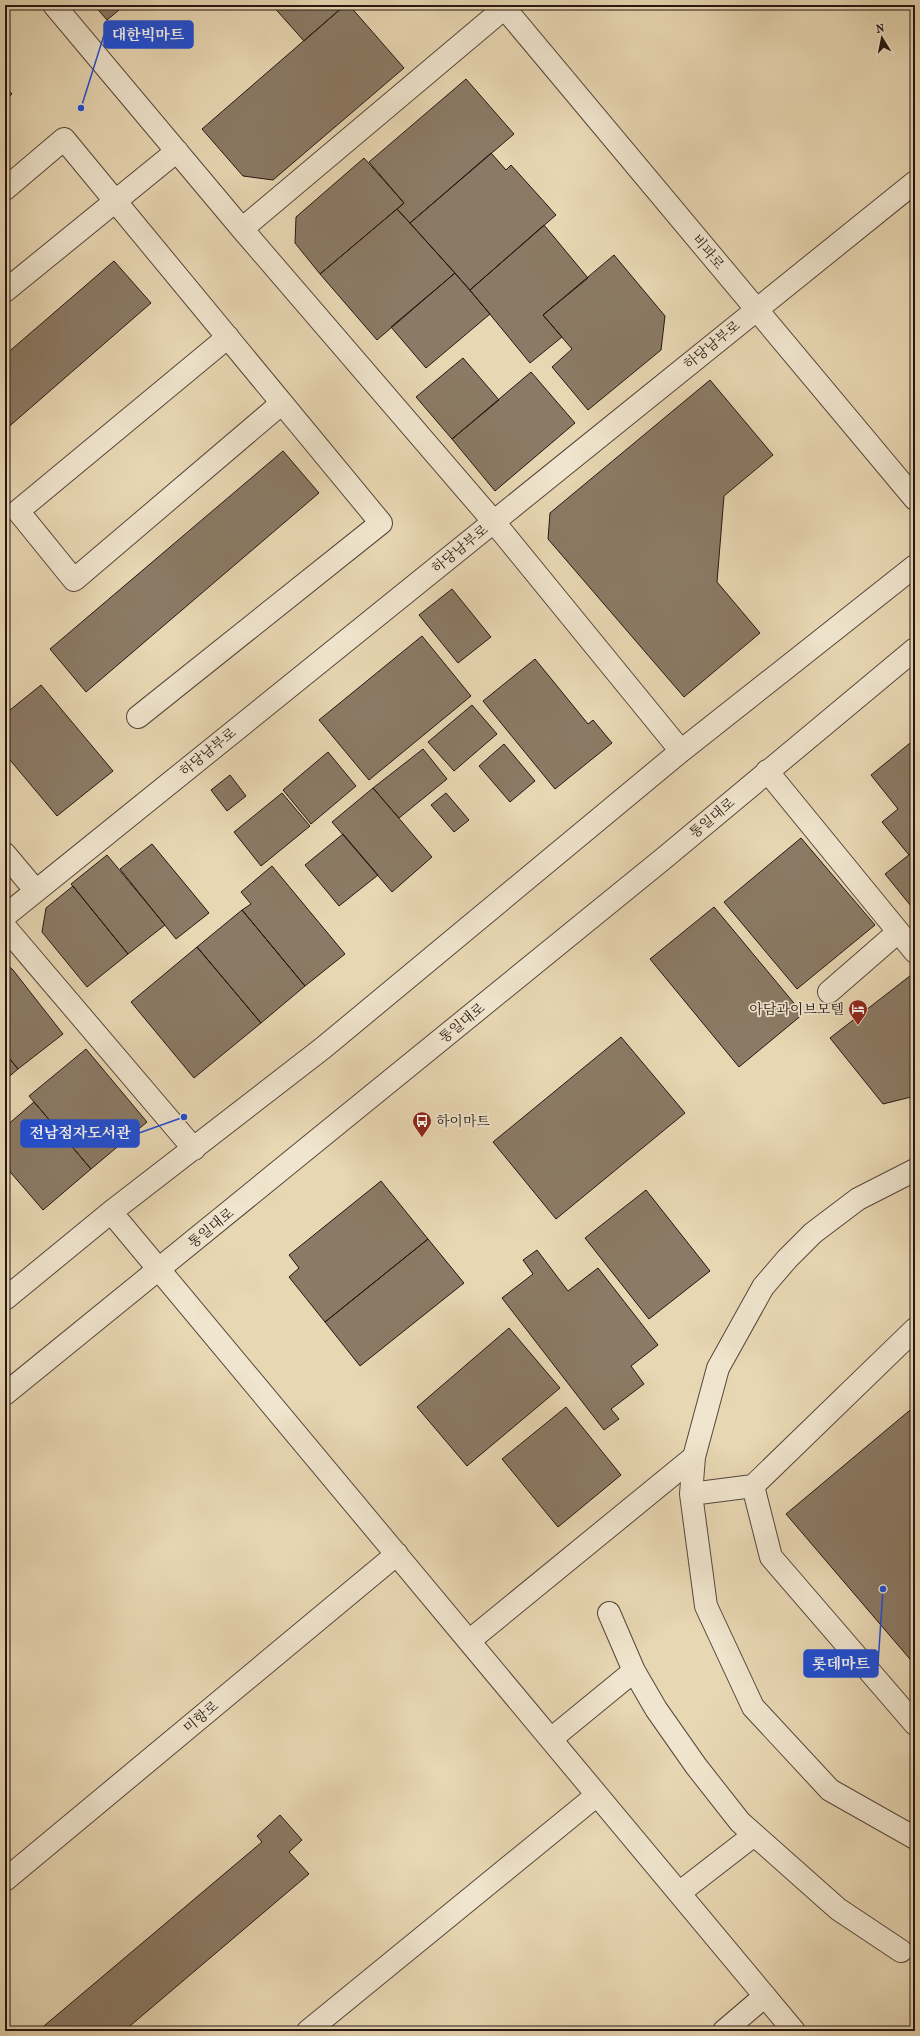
<svg xmlns="http://www.w3.org/2000/svg" width="920" height="2036" viewBox="0 0 920 2036" font-family="'IM FELL French Canon','Noto Serif KR',serif">
<style>
.building{fill:#8b7a65;stroke:#261611}
.lines{fill:none;stroke-linecap:round;stroke-linejoin:round}
.minor-casing{stroke:#56463a;stroke-width:24}
.minor{stroke:#f0e5ce;stroke-width:22}
.labels{text-anchor:middle;dominant-baseline:central;stroke-width:3.5;stroke-linejoin:round;paint-order:stroke}
.street-label{font-size:14px;fill:#261611;stroke:#f0e5ce}
.poi-label{font-size:14px;fill:#261611;stroke:#f0e5ce;text-anchor:end}
.leader{fill:none;stroke:#1d4ed8;stroke-width:1.5}
.callout-dot{fill:#1d4ed8;stroke:#f0e5ce;stroke-width:1.5}
.callout{fill:#1d4ed8;stroke:#1d4ed8;stroke-width:1.5}
.callout-label{font-size:15px;text-anchor:middle;font-weight:bold;fill:#fff}
</style>
<rect width="100%" height="100%" fill="#e8d7b3"/>
<filter id="stains"><feTurbulence type="fractalNoise" baseFrequency=".005" numOctaves="4"/><feColorMatrix values="0 0 0 0 .2 0 0 0 0 .09 0 0 0 0 .02 0 0 0 .5 -.17"/></filter>
<radialGradient id="worn" r=".72"><stop offset=".6" stop-color="#630" stop-opacity="0"/><stop offset="1" stop-color="#630" stop-opacity=".3"/></radialGradient>
<path class="building" d="M94 5H125L107 20Z
M272 5H345L304 41Z
M345 5H349L404 68 273 180 243 176 202 129Z
M466 79 514 134 410 223 397 209 404 203 369 162Z
M5 86 12 94 5 100Z
M491 153 506 170 511 165 556 215 470 290 410 223Z
M364 158 404 203 320 274 295 243 296 217Z
M397 209 455 273 377 340 320 274Z
M544 225 588 278 543 315 562 337 530 363 470 290Z
M614 255 665 316 661 350 588 410 552 367 572 349 543 315Z
M114 261 151 303 5 430V355Z
M455 273 490 314 426 368 391 327Z
M463 358 499 400 452 439 416 397Z
M531 372 575 423 495 491 452 439Z
M710 380 773 455 724 496 717 582 760 633 684 697 548 539 550 513Z
M283 451 319 493 86 692 50 649Z
M452 589 491 637 458 663 419 615Z
M422 636 471 696 369 780 319 720Z
M535 659 588 724 593 720 612 743 555 789 483 701Z
M41 685 113 771 57 816 5 754V714Z
M472 705 497 734 454 771 428 742Z
M915 739V850L909 855 882 822 898 809 871 775Z
M504 744 535 781 510 802 479 766Z
M423 749 447 779 399 818 373 788Z
M328 752 356 786 311 824 283 790Z
M230 775 246 796 227 811 211 790Z
M373 788 432 857 392 892 332 822Z
M282 793 310 826 261 866 234 832Z
M446 793 469 820 454 832 431 805Z
M343 834 378 875 339 906 305 865Z
M801 838 875 925 797 989 724 902Z
M152 844 209 913 176 939 120 869Z
M915 850V911L885 874Z
M107 855 165 925 128 954 71 884Z
M272 866 345 954 305 986 242 910 251 904 241 892Z
M73 886 128 954 87 987 42 932 46 908Z
M714 907 803 1014 739 1067 650 959Z
M242 910 305 986 261 1023 197 947Z
M197 947 261 1023 194 1078 131 1002Z
M5 963 13 970 63 1034 18 1069 5 1053Z
M915 972V1096L883 1104 830 1038Z
M621 1037 685 1113 556 1219 493 1142Z
M86 1049 147 1122 91 1169 29 1096Z
M5 1053 18 1069 5 1080Z
M34 1102 91 1169 43 1210 5 1166V1127Z
M381 1181 428 1239 325 1322 289 1277 299 1268 289 1255Z
M646 1190 710 1271 649 1319 585 1238Z
M428 1239 464 1283 360 1366 325 1322Z
M537 1250 568 1291 598 1268 658 1345 631 1366 644 1384 611 1409 619 1419 604 1430 502 1298 533 1274 523 1260Z
M509 1328 560 1388 467 1466 417 1407Z
M915 1406V1665L786 1514Z
M566 1407 621 1475 558 1527 502 1459Z
M280 1815 302 1840 289 1852 309 1874 124 2031H38L262 1842 257 1836Z"/>
<g class="lines">
<defs>
<path id="minor" d="M54 5 242 229 494 522 681 751
M502 5 915 499
M5 189 64 139 381 523 138 717
M242 229 508 5
M5 291 177 151
M228 337 18 511 74 580 282 403
M767 771 915 952
M5 854 36 891
M5 916 915 182
M5 927 194 1149
M829 992 898 932
M915 1170 858 1199 813 1233 787 1259 763 1287 718 1368 694 1457 691 1494 706 1606 753 1707 830 1790 915 1838
M111 1212 794 2031
M5 1299 111 1212 323 1048 681 751 915 566
M5 1394 663 859 915 649
M753 1486 771 1557 915 1724
M691 1494 753 1486 915 1329
M609 1613 634 1671 656 1709 696 1766 740 1822 838 1909 901 1951
M469 1641 694 1457
M551 1739 634 1671
M5 1880 397 1554
M679 1893 754 1835
M308 2031 597 1795
M724 2031 765 1996"/>
</defs>
<use href="#minor" class="minor-casing"/>
<use href="#minor" class="minor"/>
</g>
<defs>
<symbol id="hotel-pin" viewBox="-11 -11 22 30"><path d="M0 17L-7.5 6A9.5 9.5 0 1 1 7.5 6Z" fill="#8f2418" stroke="#f0e5ce"/><path d="M-6-4.5h1.5V1H6V5H4.5V3h-9V5H-6ZM-4 0a1.8 1.8 0 1 1 3.6 0ZM.5 0V-2.5h3Q6-2.5 6 0Z" fill="#fff"/></symbol>
<symbol id="bus-pin" viewBox="-11 -11 22 30"><path d="M0 17L-7.5 6A9.5 9.5 0 1 1 7.5 6Z" fill="#8f2418" stroke="#f0e5ce"/><path d="M-5-6H5V4H4V6H2V4H-2V6H-4V4H-5ZM-3.5-4V0h7V-4ZM-3.5 1.2v1.5H-2V1.2ZM2 1.2v1.5H3.5V1.2Z" fill="#fff"/></symbol>
</defs>
<g fill-rule="evenodd">
<use href="#hotel-pin" x="847" y="998" width="22" height="30"/>
<use href="#bus-pin" x="411" y="1110" width="22" height="30"/>
</g>
<g class="labels">
<g class="street-label">
<text transform="translate(708 252) rotate(50)">비파로</text>
<text transform="translate(712 345) rotate(-39)">하당남부로</text>
<text transform="translate(460 549) rotate(-39)">하당남부로</text>
<text transform="translate(208 752) rotate(-39)">하당남부로</text>
<text transform="translate(712 818) rotate(-40)">통일대로</text>
<text transform="translate(462 1023) rotate(-39)">통일대로</text>
<text transform="translate(211 1228) rotate(-39)">통일대로</text>
<text transform="translate(201 1717) rotate(-40)">미항로</text>
</g>
<g class="poi-label">
<text x="844" y="1009">아담과이브모텔</text>
<text x="436" y="1121" text-anchor="start">하이마트</text>
</g>
</g>
<path class="leader" d="M81 108L104 35M184 1117L139 1133M883 1589L878 1664"/>
<g class="callout-dot">
<circle cx="81" cy="108" r="4"/>
<circle cx="184" cy="1117" r="4"/>
<circle cx="883" cy="1589" r="4"/>
</g>
<g class="callout">
<rect x="104" y="21" width="89" height="27" rx="4"/>
<rect x="21" y="1120" width="118" height="27" rx="4"/>
<rect x="804" y="1650" width="74" height="27" rx="4"/>
</g>
<g class="callout-label">
<text x="148" y="40">대한빅마트</text>
<text x="80" y="1138">전남점자도서관</text>
<text x="841" y="1669">롯데마트</text>
</g>
<rect width="920" height="2036" fill="none" stroke="#e8d7b3" stroke-width="20"/>
<rect x="6" y="6" width="908" height="2024" fill="none" stroke="#261611" stroke-width="2"/>
<rect x="10" y="10" width="900" height="2016" fill="none" stroke="#261611"/>
<g transform="translate(882 38) rotate(350)" stroke="#f0e5ce" stroke-width="3" paint-order="stroke">
<path d="M0-3L7 15L0 10L-7 15Z" fill="#261611"/>
<text y="-6" font-size="11" font-weight="bold" text-anchor="middle" fill="#261611">N</text>
</g>
<rect width="100%" height="100%" filter="url(#stains)"/>
<rect width="100%" height="100%" fill="url(#worn)"/>
</svg>
